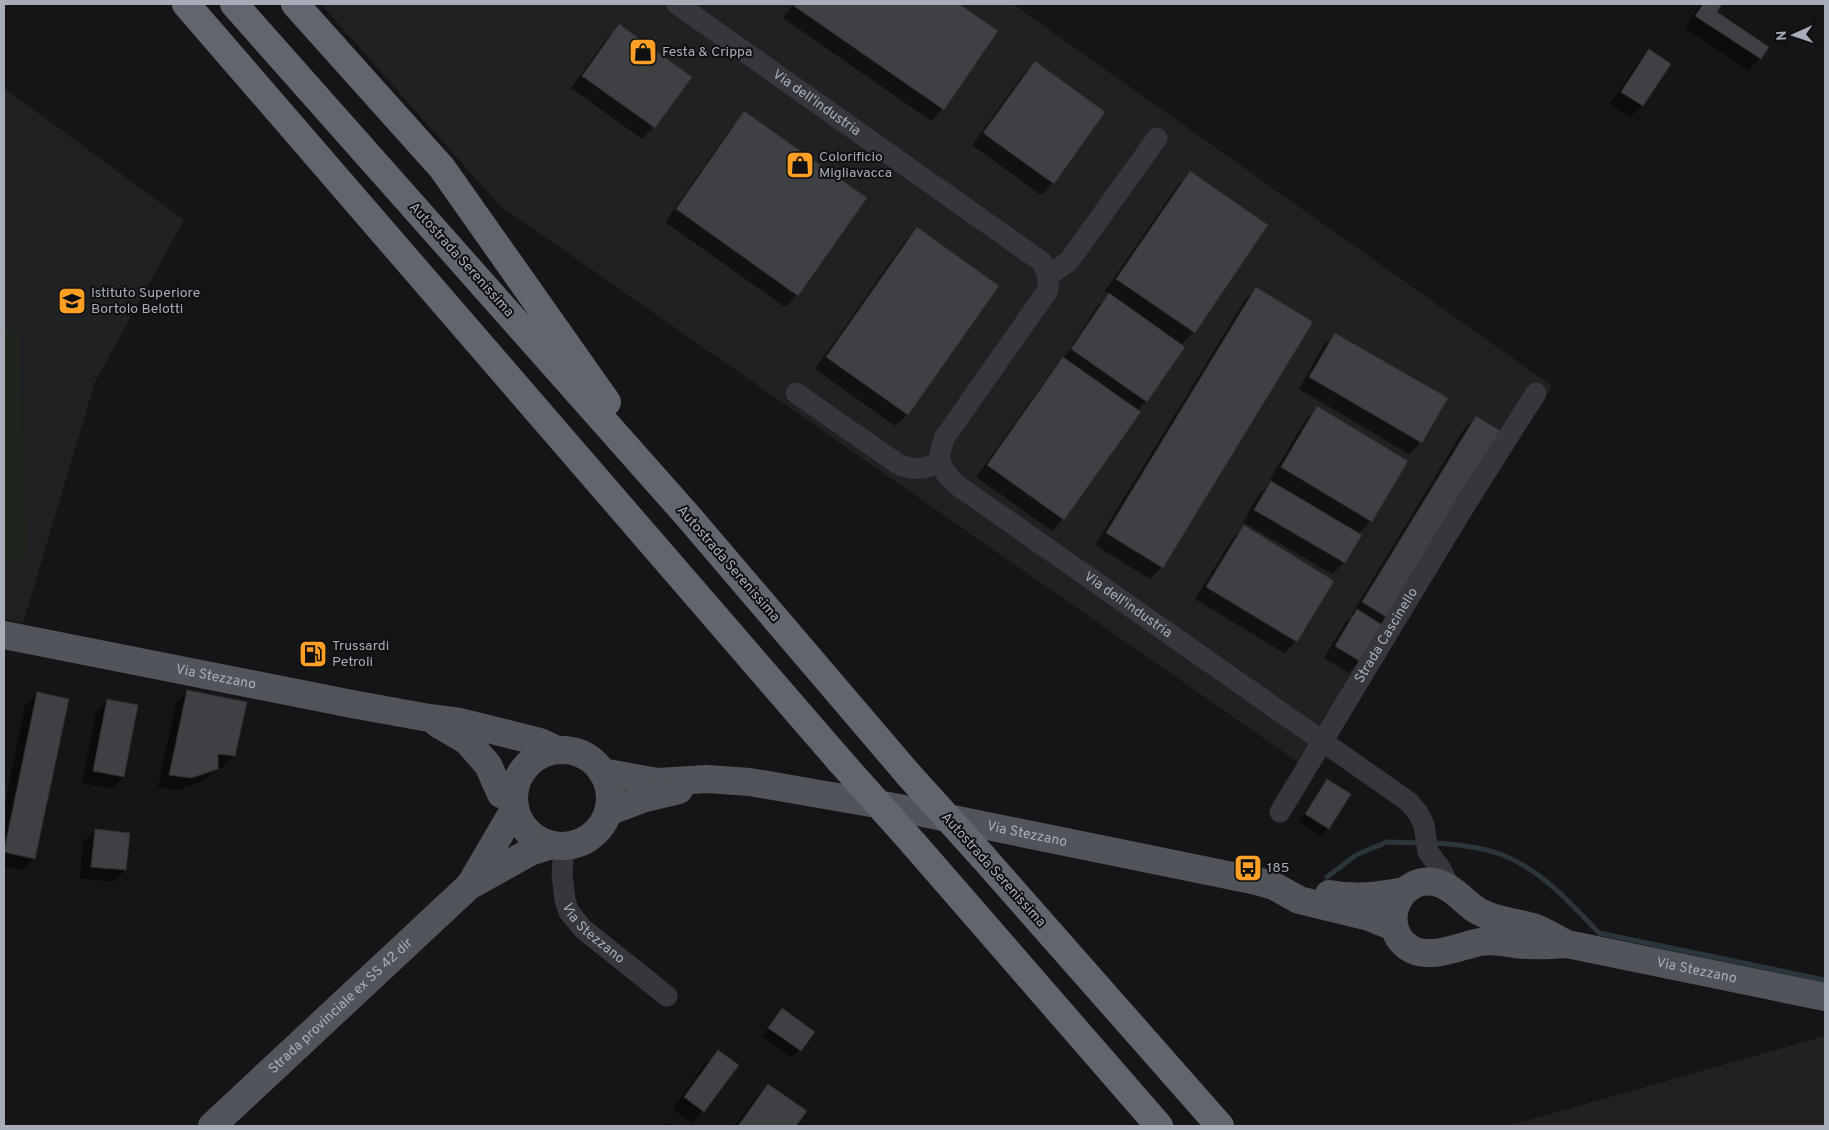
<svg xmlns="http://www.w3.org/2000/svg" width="1829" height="1130" viewBox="0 0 1829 1130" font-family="Overpass,sans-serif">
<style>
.built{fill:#212124}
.green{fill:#1d251d}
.shadow{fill:#0007}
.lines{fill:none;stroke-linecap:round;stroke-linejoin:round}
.stream{stroke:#2a363c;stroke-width:5}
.building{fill:#3f4044;stroke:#2f2f33}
.minor{stroke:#35373c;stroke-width:21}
.major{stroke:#51555b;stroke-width:28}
.highway{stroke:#61666e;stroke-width:28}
.highway-bridge{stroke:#61666e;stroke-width:28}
.labels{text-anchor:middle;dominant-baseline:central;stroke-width:4;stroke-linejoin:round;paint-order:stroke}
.poi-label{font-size:14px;fill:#a6adb8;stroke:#101012;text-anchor:start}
.street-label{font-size:14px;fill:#a6adb8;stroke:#101012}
</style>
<rect width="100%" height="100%" fill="#151517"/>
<path class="built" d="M321 4H1013L1552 386 1312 772 499 205Z
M4 88 184 220 95 382 23 623 4 619Z
M1825 1036V1126H1507Z"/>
<path class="green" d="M4 331H19L27 560 4 561Z"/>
<path class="shadow" d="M793 4H956L997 32 943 109 931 121 783 18Z
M1700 4H1721L1715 12 1768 47 1760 58 1748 70 1685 28Z
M619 26 654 127 642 139 571 88 607 38Z
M1649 51 1670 64 1642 106 1630 117 1610 104 1638 63Z
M1035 63 1053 183 1041 195 972 145 1023 75Z
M744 113 797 295 785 307 665 222 733 125Z
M1190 173 1194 332 1181 345 1146 401 1137 411 1063 519 1052 531 976 477 1052 371 1061 362 1097 307 1110 294 1105 291 1178 185Z
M917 229 998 286 907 415 895 426 815 369 905 241Z
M1256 288 1312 322 1162 567 1150 579 1095 545 1245 300Z
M1335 335 1421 442 1409 454 1299 389 1323 346Z
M1318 407 1371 521 1358 534 1360 535 1344 563 1332 574 1243 522 1259 494 1273 481 1270 479 1306 419Z
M1476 417 1387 618 1380 625 1360 661 1349 673 1324 658 1345 623 1353 616 1351 615 1464 429Z
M1244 527 1332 581 1296 642 1284 653 1195 599 1232 539Z
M188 691 234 756 222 768 217 767 204 780 178 790 158 787 176 703Z
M37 694 34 858 23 870 4 866V809L25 705Z
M108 700 123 777 111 789 82 783 96 712Z
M1327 781 1349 794 1328 828 1320 836 1299 822 1320 789Z
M95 831 125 870 113 882 80 878 83 842Z
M783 1010 813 1032 792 1058 762 1036Z
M718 1052 703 1111 692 1123 673 1109 706 1063Z
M768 1085 805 1112 794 1126H735L753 1101Z
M668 1123 672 1126H664Z"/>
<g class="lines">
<path class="stream" d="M1432 843C1454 844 1476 846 1497 853 1537 866 1571 903 1599 933L1825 980
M1327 877 1356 855 1387 842 1421 843"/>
</g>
<path class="building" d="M796 4H959L998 31 944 110 794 6Z
M1703 4H1722L1717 12 1769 47 1761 59 1695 16Z
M619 24 692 77 655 128 582 76Z
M1649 49 1671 64 1643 106 1621 92Z
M1035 61 1105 112 1054 184 983 133Z
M744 111 867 198 798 296 676 209Z
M1190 171 1268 225 1195 333 1116 279Z
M917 227 999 286 908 415 826 357Z
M1256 287 1313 322 1163 568 1106 533Z
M1109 293 1185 347 1147 402 1071 349Z
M1335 333 1448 398 1422 443 1309 377Z
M1063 357 1141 412 1064 520 987 465Z
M1317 406 1408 461 1372 522 1281 467Z
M1476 416 1502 432 1388 618 1362 602Z
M1271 481 1362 535 1345 563 1254 510Z
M1244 525 1334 581 1297 642 1206 587Z
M1357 609 1384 626 1361 662 1335 646Z
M187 690 247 702 235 756 218 754V769L191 778 169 775Z
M37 692 69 699 35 859 4 852V851Z
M107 699 138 705 124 777 93 771Z
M1327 779 1351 794 1329 829 1305 814Z
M95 829 130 833 126 870 91 867Z
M782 1008 815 1032 801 1051 768 1028Z
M718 1050 739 1065 704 1112 684 1097Z
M768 1084 807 1111 796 1126H738Z"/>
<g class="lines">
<g class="minor">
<path id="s1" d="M677 4 1042 262 1048 276V290L945 437C936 459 939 469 957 485L1409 802 1418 813 1424 825 1428 852 1441 869 1451 890"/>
<path d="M1048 276 1069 261 1157 138"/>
<path d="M796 393 898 464C915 471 922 469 939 463"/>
<path id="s2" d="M1280 812 1468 500 1536 393"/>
<path id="s3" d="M564 846 562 874 565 900 569 912 583 929 667 996"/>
</g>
<g class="major">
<path id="s4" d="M4 635 352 704 429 718 460 722 540 742 557 750"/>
<path d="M438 724 467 741 488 765 501 794 514 798"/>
<circle cx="562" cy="798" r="48"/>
<path id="s5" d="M602 772 657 782 707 779 750 782 894 807 1257 881 1274 886 1299 900 1369 917 1394 927"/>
<path d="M608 812 645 798 679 790"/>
<path d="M470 885 515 808"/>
<path d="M1329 894C1355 899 1378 896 1404 891"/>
<path id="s6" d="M1567 944C1556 939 1545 931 1533 927 1515 922 1491 920 1475 909 1462 900 1451 885 1434 882 1395 876 1377 932 1413 950 1433 959 1460 946 1480 942 1497 939 1512 945 1529 945 1541 946 1554 945 1567 944L1825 997"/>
<path id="s7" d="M212 1126 469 886 530 852 552 845"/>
</g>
<path class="highway" d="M186 4 840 761
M234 4 687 515 908 774
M295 4 442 168 607 402
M914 844 1159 1126
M983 857 1220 1126"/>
<path class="highway-bridge" d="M840 761 914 844
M908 774 983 857"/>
</g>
<defs>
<symbol id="shop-square" viewBox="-11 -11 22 22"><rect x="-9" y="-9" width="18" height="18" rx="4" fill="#ff9f25" stroke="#101012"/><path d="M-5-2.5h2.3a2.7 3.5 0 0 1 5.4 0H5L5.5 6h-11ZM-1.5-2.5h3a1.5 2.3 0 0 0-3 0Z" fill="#111"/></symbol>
<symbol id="school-square" viewBox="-11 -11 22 22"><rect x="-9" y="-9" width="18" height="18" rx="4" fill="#ff9f25" stroke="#101012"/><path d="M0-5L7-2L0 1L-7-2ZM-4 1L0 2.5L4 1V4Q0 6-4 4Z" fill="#111"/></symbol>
<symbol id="fuel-square" viewBox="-11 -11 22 22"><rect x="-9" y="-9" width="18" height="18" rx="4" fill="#ff9f25" stroke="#101012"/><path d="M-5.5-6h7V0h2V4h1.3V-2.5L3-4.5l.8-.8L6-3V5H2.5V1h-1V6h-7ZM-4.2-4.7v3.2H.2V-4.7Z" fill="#111"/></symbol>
<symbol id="bus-square" viewBox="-11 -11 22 22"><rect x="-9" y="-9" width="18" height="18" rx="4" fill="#ff9f25" stroke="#101012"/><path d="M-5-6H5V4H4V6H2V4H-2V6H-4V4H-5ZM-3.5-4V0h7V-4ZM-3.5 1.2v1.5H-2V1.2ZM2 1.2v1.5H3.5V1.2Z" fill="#111"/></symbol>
</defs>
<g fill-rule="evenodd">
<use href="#shop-square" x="627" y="36" width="32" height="32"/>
<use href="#shop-square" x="784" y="149" width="32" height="32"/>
<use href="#school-square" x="56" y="285" width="32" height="32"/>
<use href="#fuel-square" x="297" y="638" width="32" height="32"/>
<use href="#bus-square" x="1232" y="852" width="32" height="32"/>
</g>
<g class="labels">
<g class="poi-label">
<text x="662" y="52">Festa &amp; Crippa</text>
<text x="819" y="157">Colorificio<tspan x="819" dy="16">Migliavacca</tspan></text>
<text x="91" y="293">Istituto Superiore<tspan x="91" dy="16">Bortolo Belotti</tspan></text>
<text x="332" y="646">Trussardi<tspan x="332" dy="16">Petroli</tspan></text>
<text x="1267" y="868">185</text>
</g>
<g class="street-label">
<text stroke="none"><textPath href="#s1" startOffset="171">Via dell'industria</textPath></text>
<text transform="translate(461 260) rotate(48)">Autostrada Serenissima</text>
<text transform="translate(728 564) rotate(49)">Autostrada Serenissima</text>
<text stroke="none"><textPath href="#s1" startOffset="919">Via dell'industria</textPath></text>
<text stroke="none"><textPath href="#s2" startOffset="206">Strada Cascinello</textPath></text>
<text stroke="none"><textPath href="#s4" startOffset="216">Via Stezzano</textPath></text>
<text stroke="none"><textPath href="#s5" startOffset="431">Via Stezzano</textPath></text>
<text transform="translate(993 870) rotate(48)">Autostrada Serenissima</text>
<text stroke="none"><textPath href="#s3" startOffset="99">Via Stezzano</textPath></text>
<text stroke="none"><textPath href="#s6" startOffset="538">Via Stezzano</textPath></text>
<text stroke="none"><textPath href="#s7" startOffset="176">Strada provinciale ex SS 42 dir</textPath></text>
</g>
</g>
<rect width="1829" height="1130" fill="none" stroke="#a6adb8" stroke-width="10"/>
<g transform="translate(1794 35) rotate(267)" stroke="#101012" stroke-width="4" paint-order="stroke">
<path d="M0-4L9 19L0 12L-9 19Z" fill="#a6adb8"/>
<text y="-8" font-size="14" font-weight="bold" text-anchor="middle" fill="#a6adb8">N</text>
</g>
</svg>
